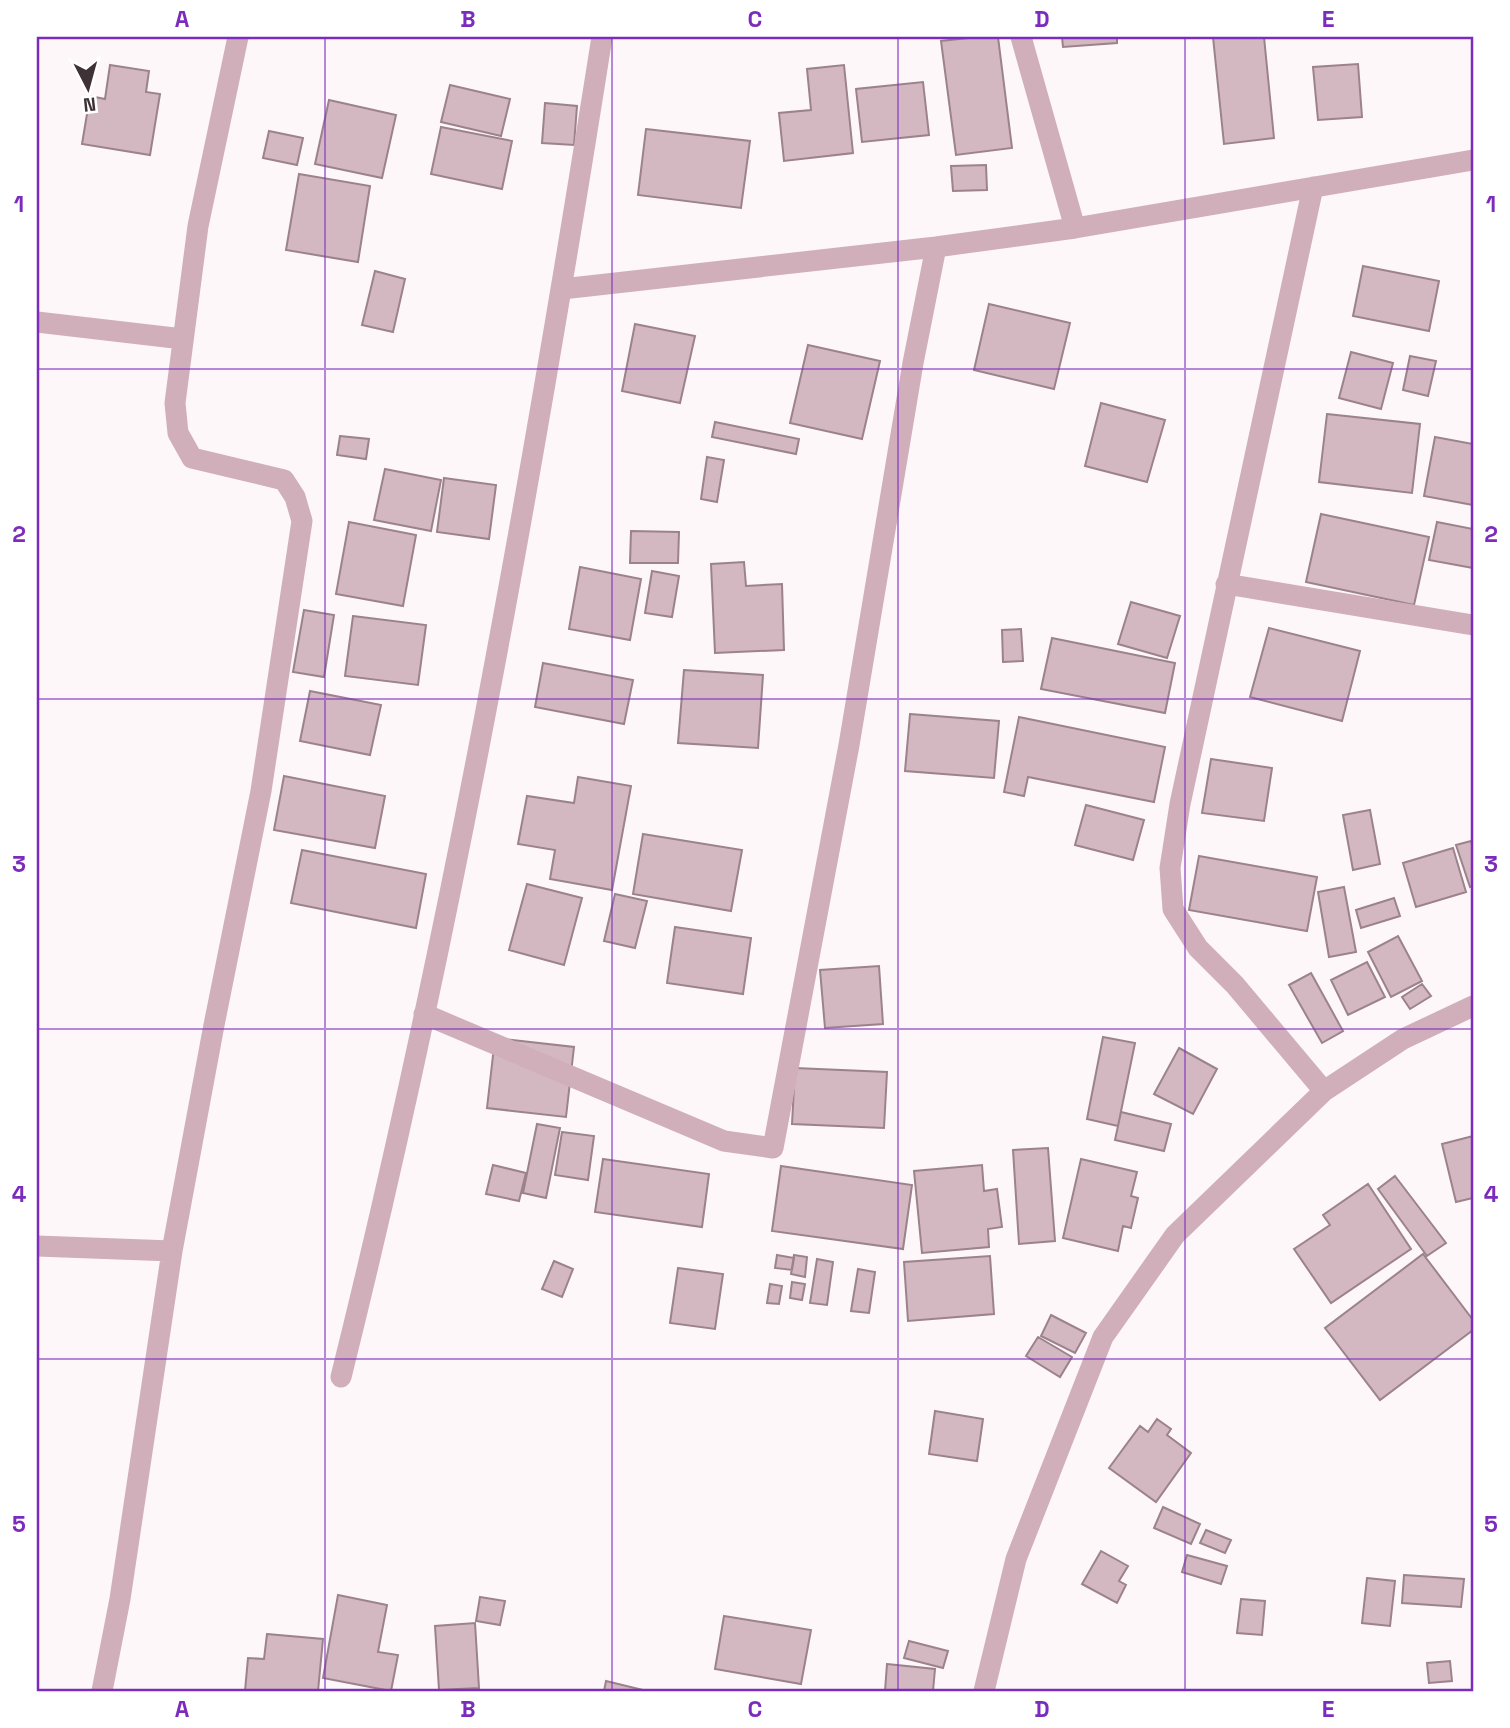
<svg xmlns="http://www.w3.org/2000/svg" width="1510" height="1728" viewBox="0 0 1510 1728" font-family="'Space Grotesk',sans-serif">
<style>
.building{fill:#d4b8c1;stroke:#9c828b;stroke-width:2}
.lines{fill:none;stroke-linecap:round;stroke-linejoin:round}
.minor{stroke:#d0afba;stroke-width:21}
.grid{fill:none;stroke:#7b2cbf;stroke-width:2;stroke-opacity:0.55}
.neatline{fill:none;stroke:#7b2cbf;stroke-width:2.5}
.grid-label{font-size:23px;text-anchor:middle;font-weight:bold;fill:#7b2cbf}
</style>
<rect width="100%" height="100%" fill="#fdf7f9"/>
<path class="building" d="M978 37H998L1012 148 956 155 941 41Z
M1062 37H1117V43L1063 47Z
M1213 37H1264L1274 138 1224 144Z
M1358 64 1362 117 1318 120 1313 67Z
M110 65 149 71 146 92 160 94 150 155 82 144 90 96 105 99Z
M844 65 853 153 784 161 779 113 811 110 807 69Z
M923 82 929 135 862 142 856 89Z
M450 85 510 99 501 136 441 122Z
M329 100 396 115 382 178 315 164Z
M545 103 577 106 574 145 542 143Z
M441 127 512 141 502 189 431 174Z
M646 129 750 141 741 208 638 195Z
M269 131 303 138 297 165 263 158Z
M986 165 987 190 953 191 951 166Z
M299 174 370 186 358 262 286 250Z
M1363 266 1439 281 1429 331 1353 316Z
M375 271 405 279 393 332 362 325Z
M989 304 1070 323 1054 389 974 370Z
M635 324 695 336 680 403 622 391Z
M808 345 880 361 862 439 790 423Z
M1351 352 1393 363 1381 409 1339 398Z
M1410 356 1436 361 1428 396 1403 390Z
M1101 403 1165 420 1147 482 1085 466Z
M1327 414 1420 424 1412 493 1319 482Z
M715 422 799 439 796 454 712 437Z
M340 436 369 439 366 459 337 455Z
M1435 437 1473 444V505L1424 496Z
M707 457 724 460 717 502 701 499Z
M385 469 441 480 431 531 374 520Z
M444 478 496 485 489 539 437 532Z
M1321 514 1429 537 1414 605 1306 582Z
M349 522 416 535 403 606 336 594Z
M1437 522 1473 529V568L1429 560Z
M631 531 679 532 678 563H630Z
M744 562 746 586 782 584 784 650 715 653 711 564Z
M580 567 641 579 630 640 569 629Z
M652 571 679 576 672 617 645 613Z
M1131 602 1180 616 1167 658 1118 644Z
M304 610 334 615 324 677 293 672Z
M353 616 426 625 418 685 345 676Z
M1269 628 1360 651 1342 721 1250 697Z
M1021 629 1023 661 1003 662 1002 630Z
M1052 638 1175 663 1165 713 1041 689Z
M543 663 633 680 624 724 535 707Z
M684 670 763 675 758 748 678 743Z
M310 691 381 705 370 755 300 741Z
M910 714 999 721 994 778 905 771Z
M1019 717 1165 747 1154 802 1028 777 1024 796 1004 792Z
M1211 759 1272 768 1264 821 1202 813Z
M284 776 385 796 375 848 274 830Z
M578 777 631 786 612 890 550 879 555 850 518 844 527 796 574 803Z
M1086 805 1144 820 1133 860 1075 845Z
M1370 810 1380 864 1353 870 1343 815Z
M643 834 742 850 731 911 633 894Z
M1471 841 1473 848V886L1470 887 1456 845Z
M1453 848 1466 892 1416 907 1403 863Z
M302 850 426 874 416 928 291 903Z
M1199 856 1317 877 1307 931 1189 910Z
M527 884 582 898 564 965 509 950Z
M1344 887 1356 952 1329 957 1318 892Z
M615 894 647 901 635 948 604 941Z
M1394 898 1400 916 1361 928 1356 910Z
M675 927 751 938 743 994 667 983Z
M1398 936 1422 981 1391 997 1368 952Z
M1367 962 1385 997 1348 1015 1331 980Z
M879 966 883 1024 825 1028 820 970Z
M1311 973 1343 1031 1322 1043 1289 985Z
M1422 984 1431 996 1410 1009 1402 997Z
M1103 1037 1135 1043 1118 1126 1087 1119Z
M495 1038 574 1047 566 1117 487 1108Z
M1179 1048 1217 1069 1193 1114 1154 1094Z
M795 1068 887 1072 884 1128 792 1124Z
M1121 1112 1171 1124 1164 1151 1115 1140Z
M537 1124 560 1128 546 1198 523 1193Z
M562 1132 594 1136 588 1180 555 1175Z
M1473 1136V1198L1456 1202 1442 1144Z
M1048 1148 1055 1241 1019 1244 1013 1150Z
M603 1159 709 1174 702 1227 595 1212Z
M1081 1159 1137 1172 1131 1196 1138 1198 1131 1228 1123 1226 1118 1251 1063 1238Z
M493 1165 526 1173 519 1201 486 1194Z
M982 1165 984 1191 997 1189 1002 1227 988 1229 989 1247 922 1253 914 1171Z
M781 1166 912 1185 903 1249 772 1231Z
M1395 1176 1446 1243 1427 1256 1378 1189Z
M1368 1184 1411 1249 1331 1303 1294 1249 1330 1225 1323 1215Z
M1423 1254 1473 1320V1330L1380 1400 1325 1328Z
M777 1255 794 1258 792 1270 775 1268Z
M794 1255 807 1257 805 1277 791 1274Z
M990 1256 994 1314 908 1321 904 1262Z
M817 1259 833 1262 827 1305 810 1303Z
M554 1261 573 1269 562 1297 542 1289Z
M678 1268 723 1274 715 1329 670 1323Z
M858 1269 875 1272 869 1313 851 1311Z
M792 1282 805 1284 802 1300 790 1298Z
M770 1284 782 1286 779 1304 767 1303Z
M1051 1315 1086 1333 1075 1353 1041 1336Z
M1038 1337 1072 1357 1060 1377 1026 1356Z
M935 1411 983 1419 977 1461 929 1454Z
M1157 1419 1171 1429 1167 1435 1191 1453 1156 1502 1109 1468 1140 1426 1148 1432Z
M1163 1507 1200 1524 1191 1544 1154 1528Z
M1206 1530 1231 1540 1225 1553 1200 1543Z
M1101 1551 1128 1566 1119 1581 1126 1585 1117 1603 1082 1584Z
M1187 1555 1227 1566 1221 1584 1182 1572Z
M1404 1575 1464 1579 1461 1607 1402 1603Z
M1367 1578 1395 1581 1390 1626 1362 1623Z
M338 1595 387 1605 378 1652 398 1655 391 1691 323 1678Z
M480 1597 505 1601 500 1625 476 1621Z
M1241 1599 1265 1601 1262 1635 1237 1633Z
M724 1616 811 1630 801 1684 715 1669Z
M475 1623 479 1688 439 1690 435 1626Z
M267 1634 323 1639 318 1691H245L248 1658 264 1659Z
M909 1641 948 1651 943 1668 904 1658Z
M1450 1661 1452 1681 1429 1683 1427 1663Z
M887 1664 935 1669 933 1691H885Z
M606 1681 647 1691H604Z"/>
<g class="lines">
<path class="minor" d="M1021 37 1075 228
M1313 187 1180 804 1170 868 1173 909 1198 948 1235 985 1324 1091
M562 289 936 247 1075 228 1473 160
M37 322 183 339
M1226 584 1473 625
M424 1014 724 1141 773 1148 849 745 913 363 936 247
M37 1246 172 1251
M341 1377C451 935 531 486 602 37
M102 1691 120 1599 172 1251 214 1025 261 791 302 521 295 497 284 480 192 458 178 433 175 403 198 226 238 37
M984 1691 1016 1559 1103 1337 1175 1235 1324 1091 1403 1039 1473 1006"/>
</g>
<path class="grid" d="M325 37V1691M612 37V1691M898 37V1691M1185 37V1691M37 369H1473M37 699H1473M37 1029H1473M37 1359H1473"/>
<rect width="1510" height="1728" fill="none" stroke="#ffffff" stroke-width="77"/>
<g transform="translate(88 88) rotate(174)" stroke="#ffffff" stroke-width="5" paint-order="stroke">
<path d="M0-5L12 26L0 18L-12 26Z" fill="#3e3236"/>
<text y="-10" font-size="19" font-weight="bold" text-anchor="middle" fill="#3e3236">N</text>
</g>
<rect x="38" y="38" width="1434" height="1652" class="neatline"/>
<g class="grid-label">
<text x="182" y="27">A</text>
<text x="468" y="27">B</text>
<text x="755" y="27">C</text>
<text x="1042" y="27">D</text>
<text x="1328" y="27">E</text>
<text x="19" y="212">1</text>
<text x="1491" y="212">1</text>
<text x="19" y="542">2</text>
<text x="1491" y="542">2</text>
<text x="19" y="872">3</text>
<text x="1491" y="872">3</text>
<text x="19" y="1202">4</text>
<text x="1491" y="1202">4</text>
<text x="19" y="1532">5</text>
<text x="1491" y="1532">5</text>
<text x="182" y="1717">A</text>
<text x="468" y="1717">B</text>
<text x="755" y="1717">C</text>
<text x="1042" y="1717">D</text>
<text x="1328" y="1717">E</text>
</g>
</svg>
